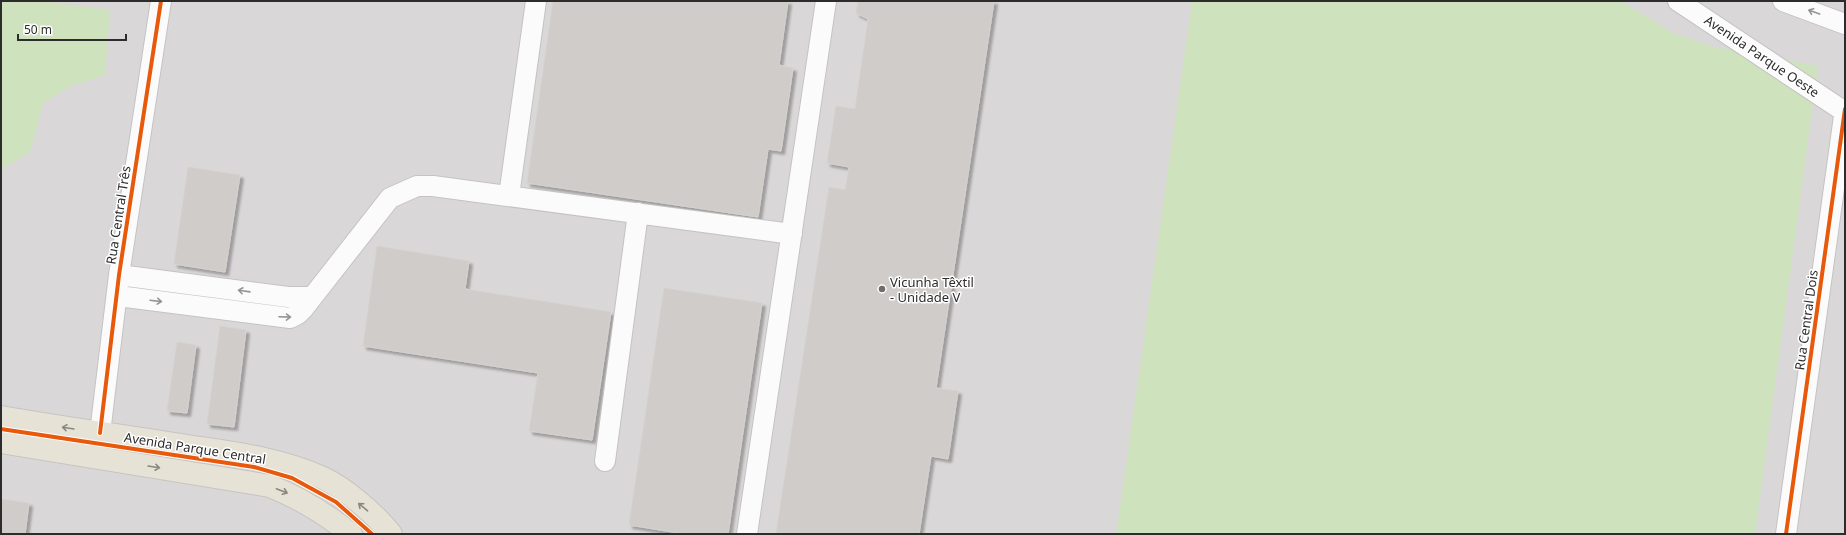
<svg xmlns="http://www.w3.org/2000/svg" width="1846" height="535" viewBox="0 0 1846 535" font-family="'Noto Sans',sans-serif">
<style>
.industrial{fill:#dad7d9}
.green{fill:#cee2be}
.building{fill:#cfccc9;stroke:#d5d2ce;filter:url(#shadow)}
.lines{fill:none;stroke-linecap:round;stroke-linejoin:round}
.minor-casing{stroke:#c4c3c2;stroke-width:22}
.major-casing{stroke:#c6c4c2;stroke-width:24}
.minor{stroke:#fcfbfb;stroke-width:20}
.major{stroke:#e6e2d6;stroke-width:22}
.cycleway-casing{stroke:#fff;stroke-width:6}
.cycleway{stroke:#e8590c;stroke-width:4}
.oneway{stroke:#949494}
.oneway2{stroke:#898781}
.poi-dot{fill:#6e6d6c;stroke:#fff;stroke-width:1.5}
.labels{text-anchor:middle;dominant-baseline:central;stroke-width:3;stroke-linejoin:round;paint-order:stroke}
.street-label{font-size:13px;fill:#2c2c2c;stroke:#fff}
.poi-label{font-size:13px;fill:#2c2c2c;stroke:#fff;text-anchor:start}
</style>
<defs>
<filter id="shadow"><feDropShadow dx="3.5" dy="3.5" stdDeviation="1" flood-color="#0004"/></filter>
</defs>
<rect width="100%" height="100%" fill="#eae6e2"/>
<path class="industrial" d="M1 1H1845V534H1Z"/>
<path class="green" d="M1 1H43L110 10 105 75 71 86 43 103 30 152 1 169Z
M1192 1H1621L1673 33 1715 47 1818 66 1755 534H1116Z"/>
<path class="building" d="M553 1H788L779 65 793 68 781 151 768 149 758 217 527 183Z
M858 1H994L936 388 958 391 948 459 931 456 919 534H776L829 187 845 190 849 167 827 163 836 106 855 109 868 19 856 13Z
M188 167 240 175 225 272 174 264Z
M377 246 469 261 465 289 611 312 592 440 529 431 538 373 363 346Z
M664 288 762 303 728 534H685L629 525Z
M220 326 246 330 234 427 207 424Z
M177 342 196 345 187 413 167 411Z
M1 499 29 503 25 534H1Z"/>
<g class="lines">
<defs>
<path id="minor" d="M1678 1 1845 112
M1783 1 1845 24
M509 196 536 1
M119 275 288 297H311
M118 296 290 318 298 314 303 309 390 198 417 186H433L792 234
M100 433 119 275 161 1
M605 461 638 213
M747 534 826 1
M1786 534 1845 109"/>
<path id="major" d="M1 417C63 428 125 436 187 446 233 453 280 458 323 478 346 489 375 514 391 534
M1 442 270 486C300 498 326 514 351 534"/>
</defs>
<use href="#minor" class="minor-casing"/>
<use href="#major" class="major-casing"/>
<use href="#minor" class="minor"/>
<use href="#major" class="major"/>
<defs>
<path id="cycleway" d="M1 429 254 467 292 478 336 502 372 534
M100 433 119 275 161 1
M1786 534 1845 109"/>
</defs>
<use href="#cycleway" class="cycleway-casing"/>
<use href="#cycleway" class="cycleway"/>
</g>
<defs><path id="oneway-shaft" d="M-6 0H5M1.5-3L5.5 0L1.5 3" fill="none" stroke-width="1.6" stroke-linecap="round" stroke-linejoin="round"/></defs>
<g class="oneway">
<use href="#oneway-shaft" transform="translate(1814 12) rotate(-160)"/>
<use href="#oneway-shaft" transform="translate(244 291) rotate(-172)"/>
<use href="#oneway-shaft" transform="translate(156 301) rotate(7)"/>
<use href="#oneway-shaft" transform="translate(285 317) rotate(2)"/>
</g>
<g class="oneway2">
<use href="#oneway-shaft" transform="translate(68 428) rotate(-171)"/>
<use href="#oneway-shaft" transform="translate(154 467) rotate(9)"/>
<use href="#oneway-shaft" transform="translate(282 491) rotate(21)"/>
<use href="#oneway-shaft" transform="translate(363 507) rotate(-140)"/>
</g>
<circle class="poi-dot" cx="882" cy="289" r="4"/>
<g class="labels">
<g class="street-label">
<text transform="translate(1762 56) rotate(34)">Avenida Parque Oeste</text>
<text transform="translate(118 215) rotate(-81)">Rua Central Três</text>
<text transform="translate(1806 320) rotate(-82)">Rua Central Dois</text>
<text transform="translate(195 448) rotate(9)">Avenida Parque Central</text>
</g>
<g class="poi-label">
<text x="890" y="282">Vicunha Têxtil<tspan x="890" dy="15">- Unidade V</tspan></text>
</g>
</g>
<rect width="1846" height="535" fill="none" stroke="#2c2c2c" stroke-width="4"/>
<path d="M18 34v6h108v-6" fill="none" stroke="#2c2c2c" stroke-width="2"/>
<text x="24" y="34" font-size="12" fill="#2c2c2c" stroke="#ffffff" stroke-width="3" paint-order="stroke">50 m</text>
</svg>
